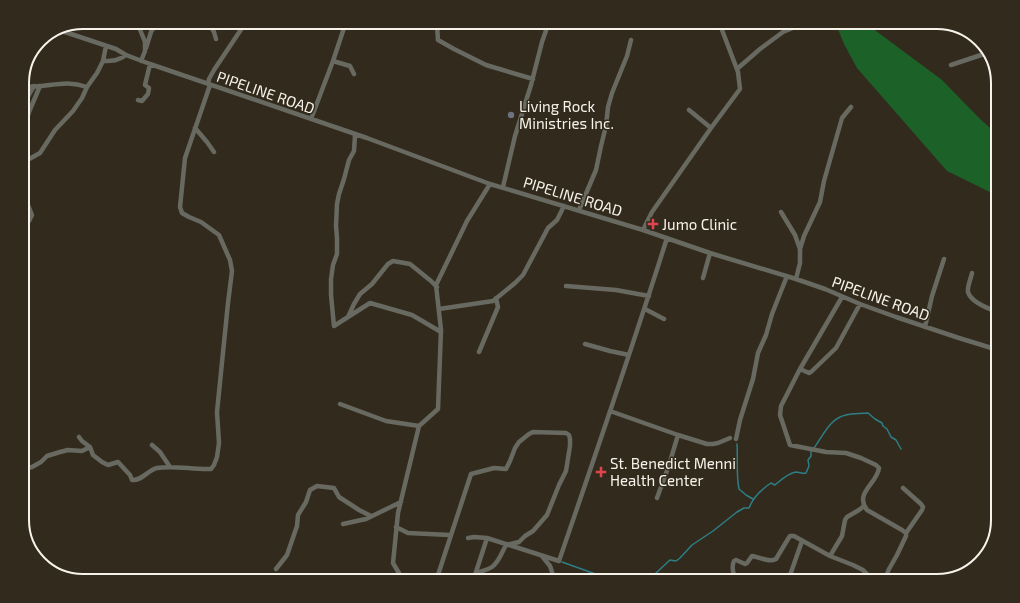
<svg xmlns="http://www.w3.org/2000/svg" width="1020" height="603" viewBox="0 0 1020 603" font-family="'Exo 2',sans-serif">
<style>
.green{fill:#1c6128}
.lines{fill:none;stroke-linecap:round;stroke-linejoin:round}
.stream{stroke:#2e7e86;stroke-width:1.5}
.minor{stroke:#686961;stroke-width:4.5}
.worship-dot{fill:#6b7280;stroke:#322b1d;stroke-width:1.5}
.health-dot{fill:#e0444e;stroke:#322b1d;stroke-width:1.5}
.labels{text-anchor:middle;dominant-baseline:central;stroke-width:3;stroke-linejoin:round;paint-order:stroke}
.street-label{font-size:15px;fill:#f7f3ea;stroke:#322b1d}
.poi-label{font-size:15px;fill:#f7f3ea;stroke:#322b1d;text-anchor:start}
.rim{fill:none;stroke:#f7f3ea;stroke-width:2}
</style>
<rect width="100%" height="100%" fill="#322b1d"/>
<path class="green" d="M835 22H864L942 80 980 119 998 135V196L947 171 857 68 844 44Z"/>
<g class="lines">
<path class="stream" d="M737 444C738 459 736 475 739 489L746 495 753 499
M814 448C823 436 830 418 846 415 853 413 861 414 868 413L875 419 882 423 883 426 887 429 891 437 896 440 901 449
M562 562 615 581
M653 581 656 573 670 560 676 561 680 558 692 545 713 531 737 512 744 508H749C753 497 762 489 771 483L775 485C781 480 788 473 796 472 800 472 802 474 806 473L809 466 808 460 811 456V451"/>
<path class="minor" d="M137 22 145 42V51L141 61
M208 22 214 32 216 39
M438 22 437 26 438 40 454 49 486 65 533 79
M930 23 932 22
M62 31 116 49 126 55 150 64 367 138 490 184 643 230 710 253 796 279 825 289 860 304 896 317 959 338 998 350
M146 48 151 32 157 22
M103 61C113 61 118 61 126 55
M333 61 350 66 354 74
M951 65 990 52
M737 69 760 49 783 32 807 22
M208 84 209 79 214 70 246 22
M22 87C29 86 35 87 42 86 59 84 70 81 87 87
M138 100 142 101 148 94 149 88 145 85 150 64
M22 107 34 86
M689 110 711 128
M311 119 333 61 346 22
M22 127 26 122 29 112 40 86
M195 128 207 142 214 152
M355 135 354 151 349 160 344 179 339 194 337 204 336 226 337 238V254L333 265 331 279V295L334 326 348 317 354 304 360 294 372 284 388 264 393 261 410 264 431 281 437 287
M22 163 40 153 55 130 73 111 82 98 87 87 97 73 103 61 106 46
M503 187 515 136 531 85 542 42 549 22
M22 197 28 205 32 215 29 221 22 225
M579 210 596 170 601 146 606 126 608 107 612 93 627 56 631 40
M781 212 795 235 800 249
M643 230 652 212 711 128 740 89 738 72 719 22
M972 273C971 278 967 287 968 292 971 302 989 309 998 312
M703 278 710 253
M796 279 800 263V249L804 236 820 202 824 181 842 118 851 107
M566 286 616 290 649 296
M842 297 800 369 781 406 780 415 790 445 826 452 846 453 861 458 876 465 879 468C877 484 854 493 867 510L902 530 906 533V536L897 555 889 569 884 581
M439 309 493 301 515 283 523 275 548 228 557 220 564 206
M645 309 664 319
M348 317 370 303 412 315 441 332
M925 327 932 296 944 259
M585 344 610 351 629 355
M996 350 998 343
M479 352 498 307 496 298
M800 369 809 373 811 372 836 348 860 304
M340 404 386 421 419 426
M610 411 678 435 707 444H713L718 443 730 438
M79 437 82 441 90 447 93 455 102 462 108 465 118 462 130 475 132 480C142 481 148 470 157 468 175 465 193 470 211 469L214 465 217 457 219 443 217 412 228 303 232 271 230 260 219 235 201 222 189 217 182 213 180 207 185 158 210 85
M736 439 740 420 753 379 758 353 766 335 772 314 787 276
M152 445 160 452 170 467
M22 469 32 467 41 462 47 456 60 452 68 450 82 451 90 447
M903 488 921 504 923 507 922 510 906 533
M657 498 669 465 678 435
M343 524 366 519 401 502
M396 527 408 533 450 535
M468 538 474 537 487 538 559 561C596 453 633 346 667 238
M542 556 550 566 555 581
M830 556 842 536 845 520 847 517 859 510 864 506
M276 569 287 555 297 526 298 515 306 502 310 490 317 486 334 488 339 497 359 510 371 516
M475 575 487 538
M405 581 403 580 393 563 398 513 419 426 438 409 441 330 436 285 467 221 490 184
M436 581 471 474 494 468 506 469 510 461 515 448 519 442 529 434 533 432 566 433 569 435 570 439V446L566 471 559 485 547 515 533 531 525 536 519 542 506 545C502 552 499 562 492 567 483 573 478 568 472 581
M735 581C735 574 730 569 734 561L736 560 745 564 747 563 752 556C760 557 769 563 776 559L788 539 790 536H794L830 556 853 565 863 570 874 581
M788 581 802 541
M852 581 864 577 869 576"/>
</g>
<circle class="worship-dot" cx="511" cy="115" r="4"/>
<g class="health-dot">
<path d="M651 218h4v4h4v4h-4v4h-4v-4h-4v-4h4z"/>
<path d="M599 466h4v4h4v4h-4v4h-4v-4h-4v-4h4z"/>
</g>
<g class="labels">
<g class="street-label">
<text transform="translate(266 92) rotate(19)">PIPELINE ROAD</text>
<text transform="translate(573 196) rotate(17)">PIPELINE ROAD</text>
<text transform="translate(881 298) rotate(20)">PIPELINE ROAD</text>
</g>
<g class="poi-label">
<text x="519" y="106">Living Rock<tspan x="519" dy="17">Ministries Inc.</tspan></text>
<text x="662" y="224">Jumo Clinic</text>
<text x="610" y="463">St. Benedict Menni<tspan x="610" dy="17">Health Center</tspan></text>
</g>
</g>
<path d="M0 0H1020V603H0ZM83 29H937A54 54 0 0 1 991 83V520A54 54 0 0 1 937 574H83A54 54 0 0 1 29 520V83A54 54 0 0 1 83 29Z" fill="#322b1d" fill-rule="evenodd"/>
<path class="rim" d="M83 29H937A54 54 0 0 1 991 83V520A54 54 0 0 1 937 574H83A54 54 0 0 1 29 520V83A54 54 0 0 1 83 29Z"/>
</svg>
